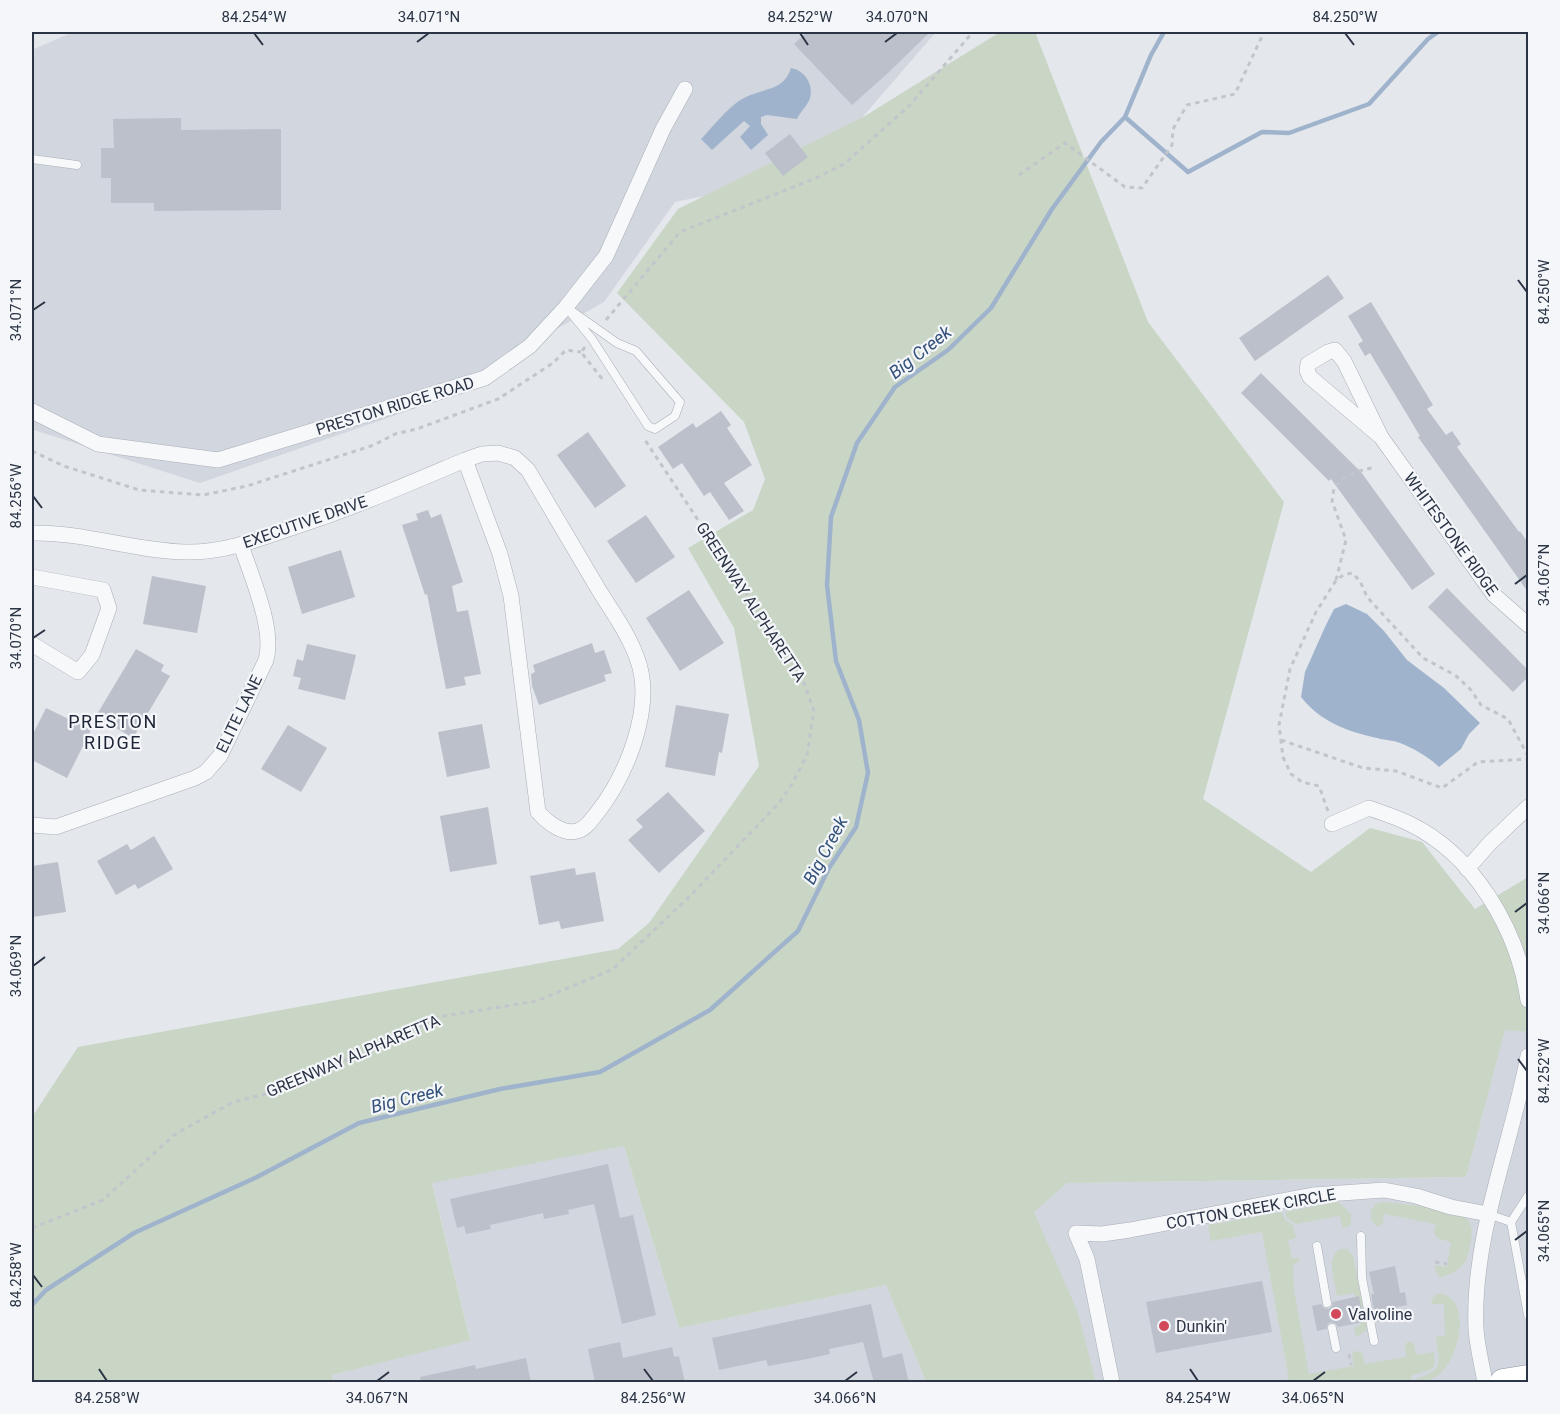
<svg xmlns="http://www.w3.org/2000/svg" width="1560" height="1414" viewBox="0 0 1560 1414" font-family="Roboto,sans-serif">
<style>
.built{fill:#d2d6de}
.green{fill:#c9d6c5}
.water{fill:#9fb4cc}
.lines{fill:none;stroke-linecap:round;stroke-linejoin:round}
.stream{stroke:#9fb4cc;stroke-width:4.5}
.building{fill:#bbc0ca}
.service-casing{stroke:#a9aeb7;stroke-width:9}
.minor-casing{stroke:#a9aeb7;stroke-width:16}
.trunk-casing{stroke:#8b94a3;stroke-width:27}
.path{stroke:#c2c5cb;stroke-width:3;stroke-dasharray:4.5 4.5;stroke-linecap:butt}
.service{stroke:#f7f8fa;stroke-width:8}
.minor{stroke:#f7f8fa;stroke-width:15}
.trunk{stroke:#fff;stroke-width:26}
.ticks{fill:none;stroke:#2b3445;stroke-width:2}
.poi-dot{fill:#d1495b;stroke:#f4f6f9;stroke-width:2}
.labels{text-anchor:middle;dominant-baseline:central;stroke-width:4.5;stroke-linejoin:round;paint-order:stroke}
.street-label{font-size:16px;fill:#2b3445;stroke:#f4f6f9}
.poi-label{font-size:16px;fill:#2b3445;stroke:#f4f6f9;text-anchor:start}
.water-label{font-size:18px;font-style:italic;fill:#34527a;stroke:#f4f6f9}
.neighbourhood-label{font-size:18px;letter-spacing:1.5px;fill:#1d2536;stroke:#f4f6f9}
.neatline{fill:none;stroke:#2b3445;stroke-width:2}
.ticks-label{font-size:15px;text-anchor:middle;fill:#2b3445}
</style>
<rect width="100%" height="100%" fill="#e4e7ec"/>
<path class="built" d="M73 32H936L834 150 786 179 675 202 604 302 419 407 200 483 34 430 32 434V50Z
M1505 1029 1528 1032V1382H1096L1077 1313 1033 1211 1067 1183 1466 1177Z
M624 1146 679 1328 886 1285 926 1382H333L332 1375 470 1339 432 1182Z"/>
<path class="green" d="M1000 32H1035L1148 322 1284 502 1203 799 1311 872 1370 828 1422 842 1475 909 1528 877V1032L1505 1030 1466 1177 1067 1183 1034 1212 1078 1313 1096 1382H926L886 1285 679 1328 624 1146 432 1183 470 1340 332 1375 333 1382H32V1117L78 1047 618 949 649 923 759 766 734 628 688 548 753 510 765 479 744 422 617 293 678 209 865 116Z
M1336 1202 1342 1205 1351 1214V1223L1347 1228 1342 1227 1340 1216 1296 1224 1287 1218 1285 1212Z
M1385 1202C1401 1204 1460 1208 1469 1222 1474 1230 1471 1240 1469 1249 1467 1265 1458 1271 1443 1277L1438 1276 1434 1265 1447 1267 1451 1242 1437 1238 1434 1233 1436 1224 1384 1214 1383 1223 1378 1227 1371 1220V1210L1376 1204Z
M1282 1212 1285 1220 1293 1225 1296 1238 1288 1240 1292 1259 1300 1258 1299 1261 1293 1266 1294 1290 1309 1374 1354 1366 1352 1353 1359 1351 1363 1354 1364 1364 1406 1357 1405 1344 1410 1341 1414 1344 1416 1355 1434 1352 1435 1365 1432 1369 1413 1375 1411 1377 1412 1382H1275L1289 1379 1262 1232 1211 1241 1208 1225Z
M1340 1249H1347L1353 1256 1367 1327 1366 1331 1356 1337 1354 1327 1361 1326 1354 1293 1337 1296C1335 1281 1325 1259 1340 1249Z
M1438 1293C1475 1296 1459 1366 1434 1378 1429 1381 1421 1381 1415 1382L1416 1379C1445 1369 1439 1365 1436 1337L1445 1336 1444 1304H1432L1431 1300Z"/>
<path class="water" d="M791 68C804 70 814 84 810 98 808 105 800 112 797 119L767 115 761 117V124L768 135 751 150 740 137 750 126 744 121 712 150 701 139C713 127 730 104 746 97 764 88 784 91 791 68Z
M1346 604 1367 614 1384 631 1407 660 1444 688 1480 723 1469 734 1461 749 1439 767C1429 757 1413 748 1400 743 1393 740 1384 740 1377 738 1346 731 1321 722 1301 697L1305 672 1325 627 1334 609Z"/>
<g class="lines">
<path class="stream" d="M1125 117 1188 172 1262 132 1289 133 1369 104 1428 39 1438 32
M32 1305 46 1290 134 1233 257 1177 359 1123 500 1089 600 1072 710 1010 798 931 829 868 856 827 868 773 859 720 836 661 827 585 831 517 857 443 895 387 948 350 991 308 1052 209 1101 142 1125 117 1151 55 1164 32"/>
</g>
<path class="building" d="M807 32H930L888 73 852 105 794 44Z
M181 118V130L281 129V210L154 211V203H111V178H101V148H114L113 119Z
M790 134 808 157 783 176 765 153Z
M1328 275 1344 298 1255 361 1239 338Z
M1371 302 1433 405 1427 409 1446 435 1452 431 1461 444 1457 447 1519 532 1520 531 1528 543V592L1418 437 1420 436 1370 353 1365 356 1358 344 1363 341 1348 316Z
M1261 373 1361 472 1435 574 1412 590 1331 479 1329 481 1241 393Z
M721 411 731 425 727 428 752 465 724 483 744 511 729 520 710 492 704 496 682 463 673 469 658 447 693 423 696 428Z
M588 432 626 486 595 508 557 455Z
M428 510 431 518 441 514 463 582 452 586 457 612 468 610 481 674 464 677 466 685 446 689 427 594 425 595 402 525 418 520 416 514Z
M646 515 675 557 636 583 607 541Z
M341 550 355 597 302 614 288 567Z
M152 576 206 586 197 633 143 624Z
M1447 588 1528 670V677L1513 692 1428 607Z
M689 590 724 643 680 671 646 618Z
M592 643 595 653 604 650 612 673 604 675 606 681 539 705 532 686 531 674 535 672 533 665Z
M307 644 356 655 345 700 298 689 301 678 293 676 297 659 303 661Z
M136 649 164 665 161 671 170 676 133 738 96 716Z
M676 705 729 714 722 753 719 752 715 776 665 767Z
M46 708 91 730 67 778 32 760V736Z
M482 724 490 768 447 777 438 732Z
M288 725 327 748 301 792 261 769Z
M668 792 705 831 659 873 628 840 643 827 636 820Z
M488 807 497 864 450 872 440 816Z
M154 836 173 869 138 889 135 884 116 895 97 861 127 844 131 850Z
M58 862 66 912 32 917V866Z
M575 868 576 875 595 872 604 921 561 929 559 921 539 925 530 876Z
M608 1164 620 1218 633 1215 656 1315 622 1324 594 1204 568 1210 569 1214 544 1219 543 1213 490 1225 491 1229 466 1234 464 1226 457 1228 450 1199Z
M1395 1266 1400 1293 1405 1292 1407 1305 1397 1307 1399 1317 1376 1322 1371 1294H1374L1369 1272Z
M1262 1281 1272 1332 1156 1353 1146 1302Z
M1359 1296 1364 1322 1338 1327 1336 1324 1331 1322 1328 1324 1326 1329 1317 1331 1312 1306 1321 1304 1324 1308 1329 1309 1332 1306 1333 1302Z
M871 1304 883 1358 902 1353 909 1383H874L863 1342 829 1349 830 1354 807 1359 768 1366 766 1360 719 1370 712 1338Z
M620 1342 623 1358 672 1347 674 1357 679 1356 685 1383H595L588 1349Z
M526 1358 531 1383H421L420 1377 475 1365 476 1369Z"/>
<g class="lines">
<defs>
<path id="service" d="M32 159 77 165
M566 307 617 343 636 351 680 402 675 416 655 429 648 426 592 339Z
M1528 1196 1511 1222 1528 1315
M1488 1214 1511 1222
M1361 1236 1362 1278 1374 1341
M1317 1246 1327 1303
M1332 1328 1336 1348"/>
<path id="minor" d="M32 411 98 444 218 460 485 378 530 346 566 307 606 256 663 129 685 89
M1381 437 1310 377 1307 370 1308 364 1328 352 1335 350 1344 361 1381 437 1494 595 1528 625
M498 453 515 458 528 470C552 510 576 551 600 592 614 614 631 638 639 664 653 711 626 776 597 813 592 819 586 829 577 831 563 835 547 822 538 812L511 596 500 554 465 460 482 454Z
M32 533C84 532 133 551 185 552 222 553 257 540 291 528 351 509 408 484 465 460
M32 577 103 590 109 608 92 655 78 672 32 644
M1332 824 1369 808C1382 813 1396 817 1408 823 1474 854 1518 930 1528 1000
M32 825 56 827 195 778 206 772 220 756 266 660C275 629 251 576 241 545
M1467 869 1490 843 1528 807
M1112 1382 1087 1259 1076 1233 1102 1234 1130 1230 1313 1195 1384 1190 1416 1196 1451 1207 1488 1214
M1485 1382C1482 1365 1477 1346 1476 1329 1472 1235 1511 1147 1528 1056"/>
<path id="trunk" d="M1503 1382 1528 1378"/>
</defs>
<use href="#service" class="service-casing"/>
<use href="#minor" class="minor-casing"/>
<use href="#trunk" class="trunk-casing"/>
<path class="path" d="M1019 175 1065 143 1125 187 1142 188 1172 145 1173 129 1187 105 1235 94 1264 32
M606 320 680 232 816 178 844 164 909 106 973 32
M585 347 581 352 603 380
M32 451 64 466 139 490 203 495 247 486 374 445 395 434 417 429 498 399 553 363 566 350 581 352
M1336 580 1346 540 1332 501 1334 488 1345 477 1359 471 1376 467
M1281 740 1363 768 1396 771 1442 788 1478 762 1528 759
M1328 811 1319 786 1302 782 1291 774 1283 757 1279 725 1290 669 1316 612 1335 582 1343 575 1352 573 1360 581 1367 597 1423 658 1455 675 1471 690 1481 705 1508 719 1528 756
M32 1228 103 1200 174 1135 233 1102 274 1092 316 1069 363 1055 438 1017 537 1001 613 969 690 896 779 803 792 784 807 755 814 711 802 677 643 437
M1435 1262 1447 1264
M1349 1354 1351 1365"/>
<use href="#service" class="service"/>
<use href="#minor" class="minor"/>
<use href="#trunk" class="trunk"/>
</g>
<path class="ticks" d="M254 33 263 45M800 33 808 45M1345 33 1354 45M417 42 429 33M885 42 897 33M1518 280 1527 292M33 310 45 302M33 496 42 508M1515 584 1527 575M33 638 45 630M1515 912 1527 903M33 966 45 957M1518 1059 1527 1071M1515 1240 1527 1231M33 1275 42 1287M99 1369 107 1381M644 1369 653 1381M1190 1369 1198 1381M377 1381 389 1372M845 1381 857 1372M1313 1381 1325 1372"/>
<g class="poi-dot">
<circle cx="1336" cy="1314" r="6"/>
<circle cx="1164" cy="1326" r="6"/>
</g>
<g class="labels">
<g class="street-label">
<text transform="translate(395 406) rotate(-17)">PRESTON RIDGE ROAD</text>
<text transform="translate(305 522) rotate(-19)">EXECUTIVE DRIVE</text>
<text transform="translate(1451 534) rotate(54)">WHITESTONE RIDGE</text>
<text transform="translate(751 602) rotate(57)">GREENWAY ALPHARETTA</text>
<text transform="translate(239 714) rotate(-64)">ELITE LANE</text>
<text transform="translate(353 1056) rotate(-23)">GREENWAY ALPHARETTA</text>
<text transform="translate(1251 1209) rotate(-10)">COTTON CREEK CIRCLE</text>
</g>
<g class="poi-label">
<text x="1348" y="1314">Valvoline</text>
<text x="1176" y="1326">Dunkin'</text>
</g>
<g class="water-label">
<text transform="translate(920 352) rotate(-38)">Big Creek</text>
<text transform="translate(825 850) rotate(-62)">Big Creek</text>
<text transform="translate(407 1098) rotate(-14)">Big Creek</text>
</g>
<g class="neighbourhood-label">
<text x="113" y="721">PRESTON<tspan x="113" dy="21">RIDGE</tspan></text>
</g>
</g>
<rect width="1560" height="1414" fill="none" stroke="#f4f6f9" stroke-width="66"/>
<rect x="33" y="33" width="1494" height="1348" class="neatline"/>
<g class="ticks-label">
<text x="254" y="22">84.254°W</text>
<text x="429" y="22">34.071°N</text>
<text x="800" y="22">84.252°W</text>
<text x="897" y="22">34.070°N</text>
<text x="1345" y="22">84.250°W</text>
<text transform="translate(1544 292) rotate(-90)" y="5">84.250°W</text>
<text transform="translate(16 310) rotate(-90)" y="5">34.071°N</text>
<text transform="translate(16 496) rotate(-90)" y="5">84.256°W</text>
<text transform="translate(1544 575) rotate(-90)" y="5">34.067°N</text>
<text transform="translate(16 638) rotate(-90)" y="5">34.070°N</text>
<text transform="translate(1544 903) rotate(-90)" y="5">34.066°N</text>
<text transform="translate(16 966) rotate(-90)" y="5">34.069°N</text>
<text transform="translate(1544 1071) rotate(-90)" y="5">84.252°W</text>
<text transform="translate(1544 1231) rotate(-90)" y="5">34.065°N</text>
<text transform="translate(16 1275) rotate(-90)" y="5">84.258°W</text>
<text x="107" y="1403">84.258°W</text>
<text x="377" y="1403">34.067°N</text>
<text x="653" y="1403">84.256°W</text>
<text x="845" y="1403">34.066°N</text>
<text x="1198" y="1403">84.254°W</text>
<text x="1313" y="1403">34.065°N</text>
</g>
</svg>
